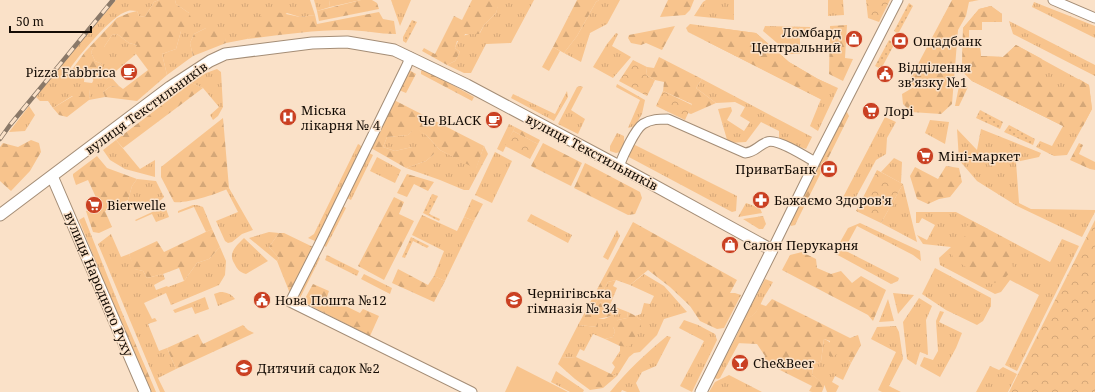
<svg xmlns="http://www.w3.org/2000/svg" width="1095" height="392" viewBox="0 0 1095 392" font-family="'Noto Serif',serif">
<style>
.grass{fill:url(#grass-tufts)}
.forest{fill:url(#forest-firs)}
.park{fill:url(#park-crowns)}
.garden{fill:url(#garden-dots)}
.pitch{fill:#f8c48d}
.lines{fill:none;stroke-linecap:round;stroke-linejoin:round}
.minor-casing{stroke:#a48d76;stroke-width:11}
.tertiary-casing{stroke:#a48d76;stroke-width:13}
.minor{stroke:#fff;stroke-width:9}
.tertiary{stroke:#fff;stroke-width:11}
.rail-casing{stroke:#8a7969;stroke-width:4.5}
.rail{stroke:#fae1c8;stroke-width:3;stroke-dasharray:9;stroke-linecap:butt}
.labels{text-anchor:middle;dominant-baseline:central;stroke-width:3;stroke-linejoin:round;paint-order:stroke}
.poi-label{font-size:13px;fill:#140c05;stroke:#fae1c8;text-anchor:start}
.street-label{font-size:13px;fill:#140c05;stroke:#fae1c8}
</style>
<defs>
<pattern id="grass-tufts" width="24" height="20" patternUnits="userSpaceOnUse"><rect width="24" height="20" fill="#f8c48d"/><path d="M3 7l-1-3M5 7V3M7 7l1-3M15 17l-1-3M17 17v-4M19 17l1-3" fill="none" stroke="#d4a778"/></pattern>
<pattern id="forest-firs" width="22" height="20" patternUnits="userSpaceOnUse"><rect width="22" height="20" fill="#f8c48d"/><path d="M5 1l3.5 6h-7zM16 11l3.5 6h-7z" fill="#d4a778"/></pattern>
<pattern id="park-crowns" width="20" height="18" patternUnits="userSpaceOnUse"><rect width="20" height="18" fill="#f8c48d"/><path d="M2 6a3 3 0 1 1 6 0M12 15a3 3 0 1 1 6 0" fill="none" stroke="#d4a778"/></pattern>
<pattern id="garden-dots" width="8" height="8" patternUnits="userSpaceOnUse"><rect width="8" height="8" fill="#f8c48d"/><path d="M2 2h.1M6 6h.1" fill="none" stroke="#d4a778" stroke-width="1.8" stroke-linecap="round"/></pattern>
</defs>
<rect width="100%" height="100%" fill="#fae1c8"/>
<path class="grass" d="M116 0H159L154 2 145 17 139 16 137 11C134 11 130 10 128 11 111 15 79 56 68 71H85L84 82 92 83 102 64 95 61 91 52 94 47H104L112 35 117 34 129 43 137 45 135 50 136 54 110 76 119 86 117 87 111 86 103 92 105 97 89 100 90 89 80 96H72L53 108 48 101H40L35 96Z
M175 0H310L315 15 300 17 287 13 247 39 226 43 224 34 206 28 194 34 190 43 193 56 167 75 162 54 176 49 181 31 189 13 176 4Z
M314 0H329L330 7 317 11Z
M391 0H411L400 26Z
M499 0H534L511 43 486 44 471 73H464L447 65 455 61 460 52 455 48C460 34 466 34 480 33L484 25 496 13Z
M599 0H620L607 24 590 33 581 62 564 53 577 36 596 2Z
M706 0H734V20L694 16 703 2Z
M828 0H843L844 15 828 16Z
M1034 2 1095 26V38L1032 7Z
M991 6 1002 14V22H982V30H969V48H980L981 56 1003 57 1016 45 1089 85 1092 109 1067 155 1054 156 1036 147 1040 141 1052 146 1063 126 972 81 962 71 963 28 979 9Z
M1009 21 1095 65V76L1013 34Z
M690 24 756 33 789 62 818 79 838 88 818 131 810 126 821 99 688 32 686 28Z
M765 26 810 27 812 33H802L800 35V54H790L763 31Z
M616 33 618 34 612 46 631 57 613 78 593 67 607 44Z
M553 47 560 51 549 71 542 67Z
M217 69 221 72 223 107 218 116 213 120 210 115 219 107 203 88 191 83 206 73Z
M702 79 812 137 806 149 779 140V131L761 122 746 142 728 143 718 109 731 107 732 111 727 120 744 131 750 122 740 116 745 107 735 102 716 103 696 88Z
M617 84 645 100 642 114 635 126 628 128 640 100 616 87Z
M580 86 583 87 571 110 585 119 578 134 558 124 577 87Z
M567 91 568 97 554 121 511 98 513 94 555 114Z
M29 106 35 115 25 131 9 132Z
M885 117 896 122 887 138 886 154 876 160 850 208 840 203Z
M930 120 949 122 945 144 925 133Z
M509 124 515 127 503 152 497 149Z
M415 127 427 136 440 150 476 168 484 146 488 154 469 190H464L440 180 406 168 426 161 434 154 412 147 395 151 383 147 387 137 408 135Z
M957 129 977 150 981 129 1041 153 1039 157 1016 162 1019 203 1031 209 1095 210V212L1082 237 1017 206 977 181 959 160Z
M617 133 624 136V144L620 152 616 153 610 151V146Z
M116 140 140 169 155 160V177L125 169 110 160 103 150Z
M358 144 360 145 362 148 318 241H315L308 238 314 234Z
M633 144 737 196 736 211 732 212 627 156Z
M495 152 512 161 492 203 475 195Z
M369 153 373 155 351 200 347 198Z
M377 157 401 170 395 183 370 171Z
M894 158 902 162 901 183 881 172Z
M137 179 156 181 164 197C159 203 141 212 134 208 130 207 129 203 128 200L132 186Z
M903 184 917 242 881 223Z
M229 188 253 230 242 234 232 242 228 243 225 241 216 221 238 212 226 189Z
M746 203 760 208 762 213 738 217Z
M193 205H197L203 207 212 229 206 232 194 207 178 213V211Z
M343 206 346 208 326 247 323 245Z
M163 207 166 209 169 217 156 222 152 214 136 221 135 220Z
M916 212H956L1050 262 1062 239 1079 246 1017 371 1005 365 1039 295 1010 280 1001 292 995 294 940 265 939 258 951 247 923 244 917 235 927 240 935 225 922 218 919 223H916Z
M531 214 572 235 568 243 527 221Z
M422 215 457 231 464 217 474 221 445 281 434 276 444 251 412 235Z
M763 216 766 224 763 229H759L743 219Z
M84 217 121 310 116 312 79 220Z
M860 223 920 251 921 261 913 255 857 226 844 250 899 278 898 281 891 284 834 253 848 228Z
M617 230 620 236 608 260 603 257Z
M269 232 279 233 269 247 279 258 277 261 249 238Z
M111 234 121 257 129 254 135 269 143 271 147 278 163 274 165 279 154 285 156 290 167 286 168 287 184 281 197 263 209 259 220 247 226 261 225 275 219 285 171 305 166 293 144 303 152 319 155 318 157 321 148 324 159 351 167 348 176 369 158 378 165 392H160L98 244Z
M244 238 268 261 246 274C239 272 237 269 234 263 228 253 236 246 244 238Z
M327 255 359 271 357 276 325 260Z
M317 256 320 258 300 298 299 294Z
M935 268 991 298V306L983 321 977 325 946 310 922 294Z
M364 274 392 288 390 294 361 279Z
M644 274 664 286 687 312 664 319 657 335 640 352 634 353 629 357 617 376 611 374 615 367 612 363 620 351V346H629L641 320 635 316 641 314 644 303 650 304 654 296 630 285Z
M765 279 773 282C770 288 766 293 763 299 758 309 756 317 744 319Z
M616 280 613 286 617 288 610 305 628 312 627 318 618 320 613 327 615 331 613 337 605 339 593 334 584 351 580 349 576 357 561 358 578 325 598 327V319H604L611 316 601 302 593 313H590L608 282Z
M220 292C227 292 231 294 235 299L218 306 214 294Z
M893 293 914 295 898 314Z
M205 297 209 309 195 314 192 307 175 313 173 310Z
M919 298 932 306 926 320 928 355 920 352 916 365 907 359 903 322Z
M888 299 894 321 879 322Z
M940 311 944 312 939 322 962 333 956 348 940 377 920 366 924 357 933 360 938 351 936 321Z
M684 320 698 325 715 334 717 340 692 392 680 386 704 341 679 328Z
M896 326 899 332 903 359 889 386 901 392H882L878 390 896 352 871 339 877 327Z
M667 336 671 337 656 366 642 372 636 383 640 392H627L622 390 621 392H610C627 371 646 353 667 336Z
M736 337V343H739L720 378 718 379 714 378Z
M824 339C834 343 831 347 838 353 842 357 848 357 851 363L843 380 835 376 832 382 839 386 836 392H827L824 384 812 375 813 364 821 361Z
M990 366 999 370 1003 367 1017 374 1008 392H976Z
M556 371 584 390 583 392H570L551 382Z
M729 375 762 392H709L715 382Z"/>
<path class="forest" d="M159 0H175L176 4 189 13 193 22 188 29 181 31 176 49 162 54 167 75 137 101 105 97 103 92 111 86 117 87 119 86 123 89 148 70 136 54 134 50 137 45 129 43 117 34 112 35 104 47H94L91 52 95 61 102 64 101 69 93 81 92 71H71L85 52 117 18 129 13 137 11 139 16 145 17 154 2Z
M361 0H372L377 3 379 9 319 21 317 11Z
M472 0H500L496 13 484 25 479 34H465L463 41H457L455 48 460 52 455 61 447 65 422 51 424 48 435 54 454 16 462 20Z
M577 0H599L596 2 577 36 564 53 553 47Z
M668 0H694L690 10 685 15 660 17Z
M952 0H979L969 2 966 16 958 30 952 104 941 114 911 112 903 104 902 94 914 87 909 81Z
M991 6 1002 14V22H982V30H969V48H980L981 56 1003 57 1016 45 1042 59V67L1038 71 1039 82 1060 101 1062 93 1073 87 1079 79 1089 85 1092 109 1083 126 1065 132 1063 126 972 81 962 71 963 28 979 9Z
M272 11 300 17 315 15 317 24 379 12 383 19 394 21 396 34C379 34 363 30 346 30 313 30 280 35 247 39L251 36 250 29 261 16Z
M847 25 845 58 853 59 843 81 829 74 830 26Z
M675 26 662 50 646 43 641 45 631 43 628 38 629 35Z
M711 27 756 33 789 62 818 79 831 85 822 100 704 40Z
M206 28H212L225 34 226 43 193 56 190 43 194 34Z
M659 57 702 79 696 88 716 103 691 114 688 113 692 104 663 91 664 82 655 80 646 75 647 67 654 68Z
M424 69 474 97 472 101 421 74V71Z
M409 70 416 74 406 93 399 90Z
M191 83 203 88 123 148 116 140Z
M959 86 968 87 959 106H955Z
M82 88 90 89 89 100 67 117 59 115 53 108 73 96H80Z
M394 100 484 146 476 169 440 150 427 136 415 128 408 135 387 137 383 147 395 151 412 147H431L434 154 426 161 406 168 371 148Z
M847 112 849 116 795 225 791 226 789 222 842 113Z
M223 118 229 188C218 194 185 204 174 202L161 177V167Z
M515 127 540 140 538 144 513 131Z
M31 140 39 143 41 152 30 171 11 191 0 181V147L3 143 18 147Z
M543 143 582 163 571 186 531 166Z
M1079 143 1083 145 1079 154 1095 162V170L1090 169 1070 160Z
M97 156 107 168 137 179 132 186 128 200 105 211 112 227 99 233 93 232 86 211 99 204 88 180 76 185 73 176V174Z
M585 163 640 192 642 198 635 214 628 215 574 188Z
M946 166 959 168 962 182 950 197 939 199 928 204 917 199 910 176 915 167 938 179Z
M407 174 434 182 428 191 414 184 407 197 397 193Z
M394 197 404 202 399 214 414 221 384 280 358 266Z
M472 199 483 204 474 221 464 217Z
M972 221 988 229 989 237 995 238 996 243C1010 247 1011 256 1013 269 1002 281 1003 283 986 283L983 278 975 281 971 279 969 269 954 259 950 250 958 246 960 242 965 236V228Z
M633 222 737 280 730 293H735L741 295 724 328 717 329 700 321 690 306 670 287 648 270 630 285 616 280 608 282 590 313H593L601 302 611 316 598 319V327L578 325Z
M212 229 220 247 209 259 197 263 184 281 179 268 163 274 147 278 143 271 134 269 129 254 157 241 164 252Z
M279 233H284L313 247V251L292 292 289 291 277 261 279 258 269 247Z
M802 252 816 259 817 268 831 274 841 271 852 283 861 276 886 290 873 321 868 315 782 270 790 255Z
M398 269 428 285 434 276 445 281 434 302 392 283Z
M313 284 329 291 327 297 360 313 363 309 379 316 370 336 303 302Z
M772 299 850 338 858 335 861 345 851 363 849 360 842 359 837 353 834 357 829 356 830 341 824 339 821 361 813 364 812 375 825 384 822 392H812L809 391 812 386 762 361 765 356 757 344 736 343V337L744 319C753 317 757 312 760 304L766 306Z
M121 310 156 392H151L116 312Z
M628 312 634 315 641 320V328L629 347 620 346 605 339 613 337 615 331 613 327V323L618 320 627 318Z
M243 325 248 330 254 333 176 369 167 348 198 334 203 344Z
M576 357 611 374 617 376 603 388 590 390 575 379 558 364 561 358Z"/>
<path class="park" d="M866 0H890L879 22 868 18Z
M633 60 647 67 646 75 655 80 647 96 619 81Z
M663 91 692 105 685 120 656 106Z
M513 131 538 144 530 159 505 146Z
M877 170 903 184 881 223 856 211Z
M1095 220V392H1009Z"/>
<path class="garden" d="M909 3 913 6 898 34 894 31Z
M412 20 417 22 406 43 403 41V37Z
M889 40 895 43 881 69 875 66Z
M980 110 1003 122 1000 129 976 118Z
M1009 125 1035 139 1033 145 1004 132Z
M432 194 438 196 429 214 440 219 439 221 423 213Z
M411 237 429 246 427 248 413 241 405 258 402 257Z"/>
<path class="pitch" d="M329 0H361L330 7Z
M517 366 568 392H505Z"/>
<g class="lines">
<defs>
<path id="minor" d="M1053 0 1095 18
M410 57 407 65 318 247 290 302 472 392
M619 166C623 156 635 129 643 124 651 119 659 119 668 119L745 153C756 152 757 146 767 142 776 138 805 156 815 162
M772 250 815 162 898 0"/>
<path id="tertiary" d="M52 176 145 392
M0 215 170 87 210 61 225 54 312 43 347 42 394 50 417 61 467 85 619 166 772 250 701 392"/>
</defs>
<use href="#minor" class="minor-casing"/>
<use href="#tertiary" class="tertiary-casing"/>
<use href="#minor" class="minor"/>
<use href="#tertiary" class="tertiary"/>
<defs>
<path id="rail" d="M0 139 10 125 113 0"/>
</defs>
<use href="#rail" class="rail-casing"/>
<use href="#rail" class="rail"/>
</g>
<defs>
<symbol id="shop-disc" viewBox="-11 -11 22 22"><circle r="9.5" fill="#ca4022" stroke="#fae1c8"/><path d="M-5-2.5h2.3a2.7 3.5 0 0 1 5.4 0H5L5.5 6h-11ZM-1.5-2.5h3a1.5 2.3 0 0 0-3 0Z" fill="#fff"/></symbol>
<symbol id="bank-disc" viewBox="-11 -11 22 22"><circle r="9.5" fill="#ca4022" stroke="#fae1c8"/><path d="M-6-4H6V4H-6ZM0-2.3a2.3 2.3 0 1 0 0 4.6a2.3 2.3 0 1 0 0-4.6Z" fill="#fff"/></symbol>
<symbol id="cafe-disc" viewBox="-11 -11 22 22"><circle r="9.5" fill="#ca4022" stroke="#fae1c8"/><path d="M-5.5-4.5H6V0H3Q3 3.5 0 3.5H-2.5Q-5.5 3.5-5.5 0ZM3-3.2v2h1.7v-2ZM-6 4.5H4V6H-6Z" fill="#fff"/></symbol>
<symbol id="civic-disc" viewBox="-11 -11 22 22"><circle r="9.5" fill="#ca4022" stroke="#fae1c8"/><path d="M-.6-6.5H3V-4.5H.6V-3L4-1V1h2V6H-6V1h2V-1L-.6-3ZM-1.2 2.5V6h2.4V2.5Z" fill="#fff"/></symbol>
<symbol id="supermarket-disc" viewBox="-11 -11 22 22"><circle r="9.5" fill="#ca4022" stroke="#fae1c8"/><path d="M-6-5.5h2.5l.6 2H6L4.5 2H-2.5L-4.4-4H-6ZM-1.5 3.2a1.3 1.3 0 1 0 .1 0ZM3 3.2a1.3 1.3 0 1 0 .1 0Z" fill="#fff"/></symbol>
<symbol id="hospital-disc" viewBox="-11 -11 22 22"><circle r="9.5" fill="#ca4022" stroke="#fae1c8"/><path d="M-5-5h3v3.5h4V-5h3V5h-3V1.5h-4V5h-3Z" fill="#fff"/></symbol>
<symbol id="pharmacy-disc" viewBox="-11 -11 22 22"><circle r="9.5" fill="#ca4022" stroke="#fae1c8"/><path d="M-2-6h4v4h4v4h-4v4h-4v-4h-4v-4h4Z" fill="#fff"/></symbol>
<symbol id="school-disc" viewBox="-11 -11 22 22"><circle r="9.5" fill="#ca4022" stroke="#fae1c8"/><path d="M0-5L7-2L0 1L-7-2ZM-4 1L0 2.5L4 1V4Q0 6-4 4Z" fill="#fff"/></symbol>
<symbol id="bar-disc" viewBox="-11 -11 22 22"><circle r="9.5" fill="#ca4022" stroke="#fae1c8"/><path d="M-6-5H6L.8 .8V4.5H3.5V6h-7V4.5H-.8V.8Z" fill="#fff"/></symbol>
</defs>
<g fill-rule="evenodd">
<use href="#shop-disc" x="844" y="29" width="20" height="20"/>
<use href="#bank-disc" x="890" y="31" width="20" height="20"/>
<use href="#cafe-disc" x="119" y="62" width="20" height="20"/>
<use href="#civic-disc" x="875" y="64" width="20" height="20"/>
<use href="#supermarket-disc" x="861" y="101" width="20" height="20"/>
<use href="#hospital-disc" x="278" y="107" width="20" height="20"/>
<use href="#cafe-disc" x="484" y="110" width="20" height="20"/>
<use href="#supermarket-disc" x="915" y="146" width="20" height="20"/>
<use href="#bank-disc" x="819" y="159" width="20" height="20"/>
<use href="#pharmacy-disc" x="751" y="190" width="20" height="20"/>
<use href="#supermarket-disc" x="84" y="195" width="20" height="20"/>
<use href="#shop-disc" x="720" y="235" width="20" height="20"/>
<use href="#civic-disc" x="252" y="290" width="20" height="20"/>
<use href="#school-disc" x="504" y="290" width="20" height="20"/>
<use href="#bar-disc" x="730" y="353" width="20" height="20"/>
<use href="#school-disc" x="234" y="358" width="20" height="20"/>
</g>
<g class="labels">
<g class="poi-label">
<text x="841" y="32" text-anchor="end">Ломбард<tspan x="841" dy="15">Центральний</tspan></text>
<text x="913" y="41">Ощадбанк</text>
<text x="898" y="67">Відділення<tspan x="898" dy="15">зв’язку №1</tspan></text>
<text x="116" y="72" text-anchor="end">Pizza Fabbrica</text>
<text x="301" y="110">Міська<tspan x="301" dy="15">лікарня № 4</tspan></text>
<text x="884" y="111">Лорі</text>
<text x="481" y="120" text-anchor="end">Че BLACK</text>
<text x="938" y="156">Міні-маркет</text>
<text x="816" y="169" text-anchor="end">ПриватБанк</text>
<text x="774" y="200">Бажаємо Здоров'я</text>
<text x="107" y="205">Bierwelle</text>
<text x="743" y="245">Салон Перукарня</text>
<text x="527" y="293">Чернігівська<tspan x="527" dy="15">гімназія № 34</tspan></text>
<text x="275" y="300">Нова Пошта №12</text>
<text x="753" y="363">Che&amp;Beer</text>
<text x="257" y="368">Дитячий садок №2</text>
</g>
<g class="street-label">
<text transform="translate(146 108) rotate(-36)">вулиця Текстильників</text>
<text transform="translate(592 152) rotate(28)">вулиця Текстильників</text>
<text transform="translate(99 284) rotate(67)">вулиця Народного Руху</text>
</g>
</g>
<path d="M10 26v6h81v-6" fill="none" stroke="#140c05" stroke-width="2"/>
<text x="16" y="26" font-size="12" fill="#140c05" stroke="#fae1c8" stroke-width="3" paint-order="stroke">50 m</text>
</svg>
